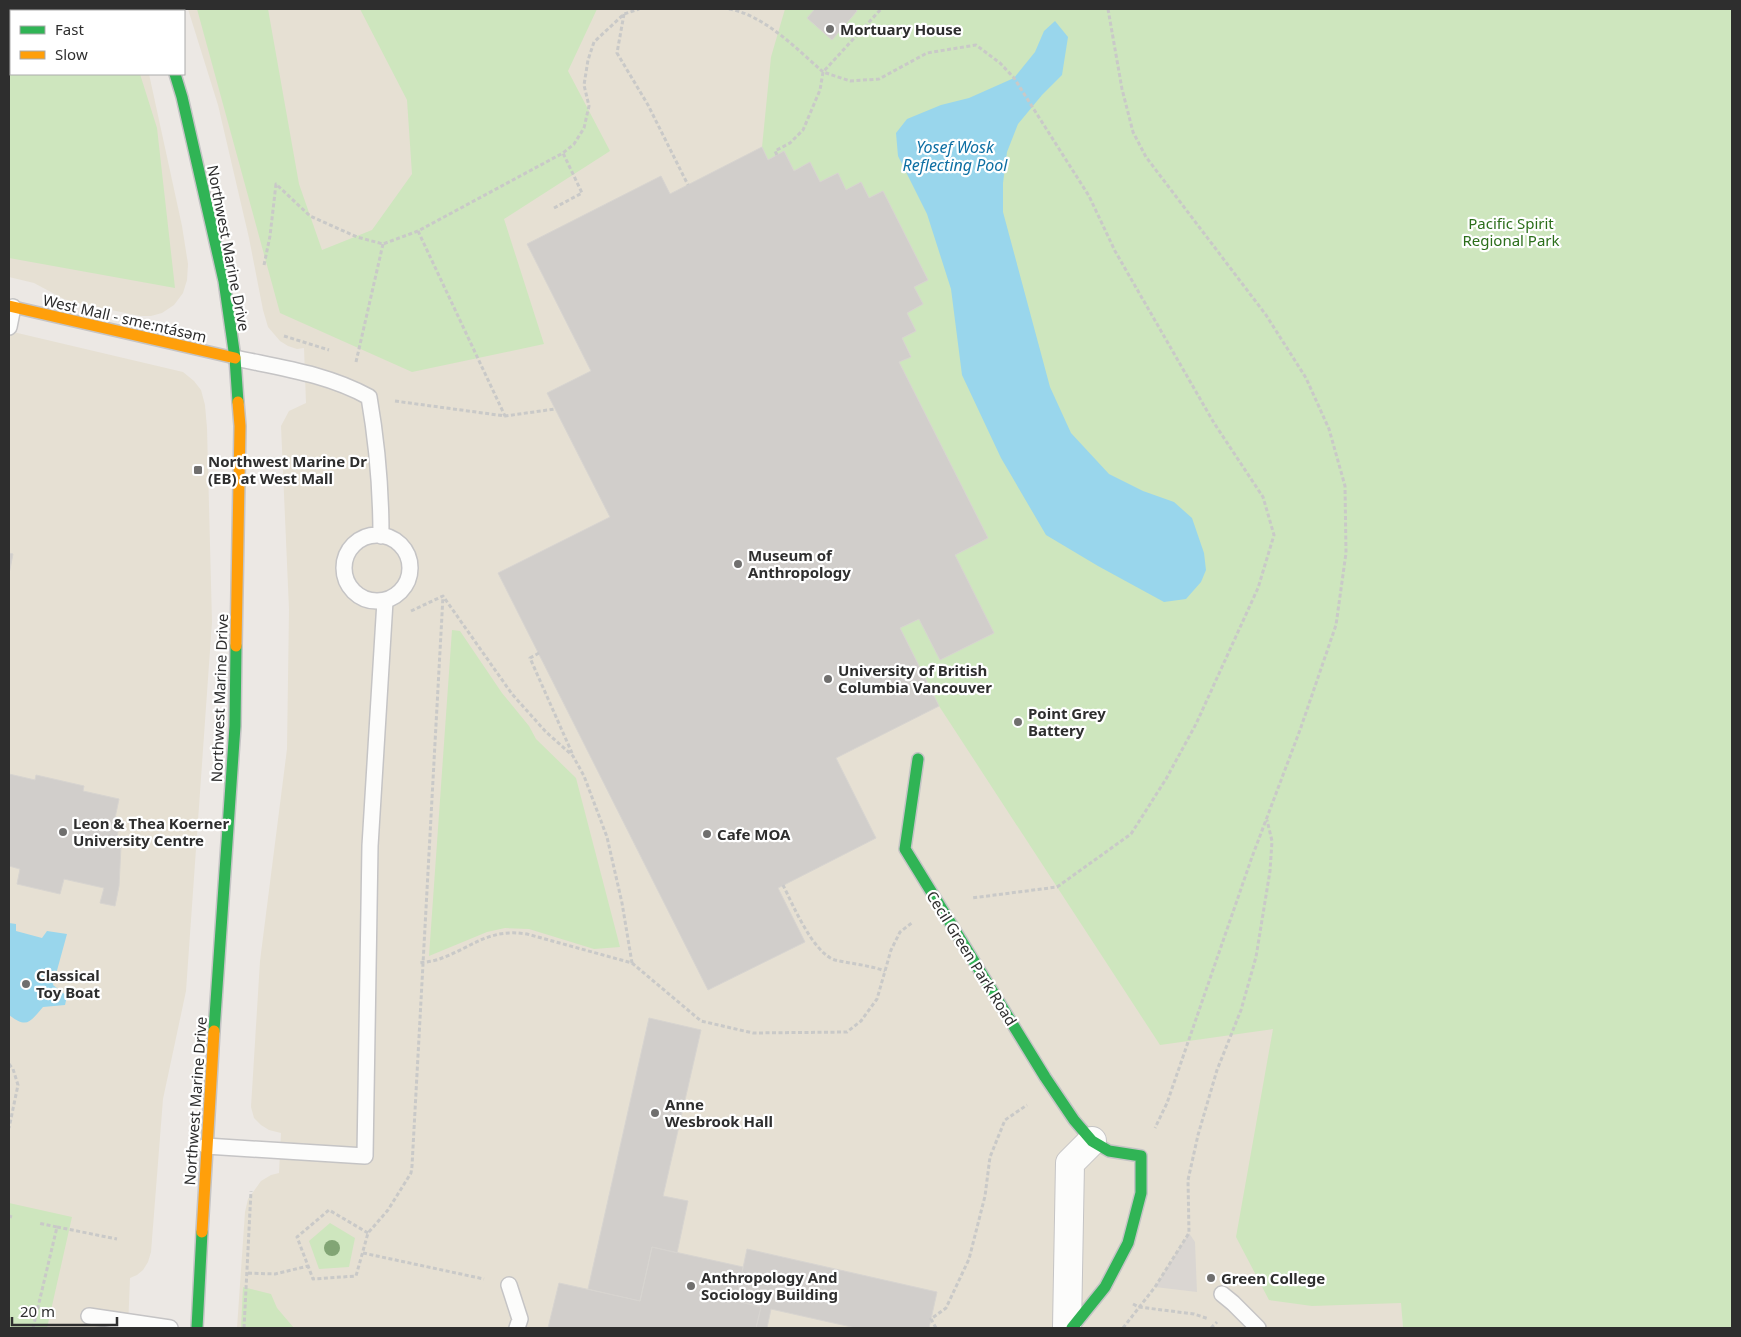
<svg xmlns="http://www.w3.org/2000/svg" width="1741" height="1337" viewBox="0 0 1741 1337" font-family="'Noto Sans',sans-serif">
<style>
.education{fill:#e6e0d3}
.green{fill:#cee6be}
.plaza{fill:#dad6d2}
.water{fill:#99d6ec}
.building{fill:#d1cecb;stroke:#d7d4d0}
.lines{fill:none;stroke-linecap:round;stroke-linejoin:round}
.lane-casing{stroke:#c5c4c5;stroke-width:18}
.street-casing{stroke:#c5c4c5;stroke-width:30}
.fast-casing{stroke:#c5c4c5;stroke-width:14}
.slow-casing{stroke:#c5c4c5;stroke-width:14}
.path{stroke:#c9c9c8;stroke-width:3;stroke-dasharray:4 2.5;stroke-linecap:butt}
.lane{stroke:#fcfcfb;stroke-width:15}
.street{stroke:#fcfcfb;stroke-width:28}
.fast{stroke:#30b455;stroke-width:11}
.slow{stroke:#ff9f0a;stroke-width:11}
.tree{fill:#82a575}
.poi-dot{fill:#706f6e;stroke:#fff;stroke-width:2}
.labels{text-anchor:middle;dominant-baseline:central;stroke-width:4.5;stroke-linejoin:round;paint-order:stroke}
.poi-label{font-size:15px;font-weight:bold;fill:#2e2e2e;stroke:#fff;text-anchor:start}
.park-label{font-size:15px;fill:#2c6e1b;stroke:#fff}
.street-label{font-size:15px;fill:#2e2e2e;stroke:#fff}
.water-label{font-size:16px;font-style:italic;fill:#0d6fa3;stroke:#fff}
</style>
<rect width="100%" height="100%" fill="#ece8e4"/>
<path class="education" d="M9 9H130L131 11H11V74H149L182 226 188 264 187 280 183 293 174 305 162 313 151 316H140L73 302 64 299 34 283 9 277Z
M188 9H1137L1399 1257 1403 1328H237L245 1212 248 1199 261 1181 271 1175 279 1173 281 1133 269 1130 261 1125 254 1118 251 1107 260 961 287 749 289 609 281 426 289 411 306 403 304 348 297 349 288 346 280 341 268 327 263 310 249 238 218 105Z
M9 331 183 372 194 381 201 390 205 405 207 428 212 622 186 991 163 1099 151 1252 148 1262 143 1270 137 1275 130 1278 128 1328H9Z"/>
<path class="green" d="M9 9H120L121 11H11V74H140L157 128 175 288 9 258Z
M197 9H268L299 184 322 250 372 230 412 174 407 100 360 9H597L568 71 610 151 504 219 544 344 412 372 280 313Z
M785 9H1732V1328H1403L1401 1303 1312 1306 1269 1300 1236 1237 1273 1029 1160 1045 939 706 900 628 919 619 955 555 988 538 899 362 911 356 902 338 916 331 907 313 923 304 914 287 928 280 883 191 869 198 861 182 846 190 838 173 820 182 810 162 794 171 784 151 768 160 762 147 771 57Z
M452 630 460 631 502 693 529 726 536 739 576 778 620 947 594 949 529 929 505 928 487 932 429 956Z
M9 1203 72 1217 47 1328H9Z
M330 1223 355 1238 349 1267 319 1269 309 1241Z
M243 1287 271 1294 277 1308 294 1328H241Z"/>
<path class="plaza" d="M1189 1233 1195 1242 1197 1292 1155 1287Z"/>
<path class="water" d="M1055 21 1068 37 1062 75 1042 95 1018 124 1007 152 1003 183V212L1050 387 1071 433 1109 474 1143 491 1174 502 1192 518 1204 553 1206 570 1201 582 1186 599 1164 602 1098 566 1046 535 1001 458 962 375 951 289 927 214 898 156 896 133 907 119 941 105 969 98 1014 78 1035 52 1044 31Z
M9 923 16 924V931L42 938 47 931 67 934 53 985 67 996 65 1005 43 1007C30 1022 27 1029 9 1015Z"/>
<path class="building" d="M815 9H855L857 11 832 40 807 18Z
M762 147 768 160 784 151 794 171 810 162 820 182 838 173 846 190 861 182 869 198 883 191 928 280 914 287 923 304 907 313 916 331 902 338 911 357 899 362 988 538 955 555 994 633 940 660 919 619 900 628 939 706 836 758 876 838 778 888 805 942 708 990 498 573 610 517 547 393 591 371 527 244 661 176 670 194Z
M9 553 13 554 9 574Z
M9 774 35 780 36 775 84 786 83 791 119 799 115 818 121 819 115 845 121 846 119 886 115 906 100 903 104 888 64 879 60 894 17 884 20 869 9 866Z
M649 1018 701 1030 663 1196 688 1201 677 1253 652 1247 640 1301 588 1289Z
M652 1247 743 1267 736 1301 761 1307 756 1328H548L559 1283 640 1301Z
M747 1249 937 1292 929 1328H856L771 1309 767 1328H756L761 1307 736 1301Z"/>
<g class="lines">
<defs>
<path id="lane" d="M9 327 13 307
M235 358C282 368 327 374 369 397 377 443 381 489 381 536
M344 568a33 33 0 1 1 66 0a33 33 0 1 1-66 0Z
M206 1146 365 1156 370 846 385 601
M509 1285 520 1319 517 1328
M1222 1294 1233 1303 1258 1328
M89 1316 170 1328"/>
<path id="street" d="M1067 1328 1070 1163 1092 1141"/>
<path id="fast" d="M156 9 157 11
M175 74 182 97 224 281 235 358 238 402
M918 759 905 849 1045 1077 1074 1120 1092 1141 1109 1151 1141 1156V1193L1128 1243 1105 1287 1072 1328
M214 1031 235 726 236 646
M197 1328 202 1232"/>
<path id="slow" d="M9 306 235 358
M236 646 240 426 238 402
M202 1232 214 1031"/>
</defs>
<use href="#lane" class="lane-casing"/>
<use href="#street" class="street-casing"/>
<use href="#fast" class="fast-casing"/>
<use href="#slow" class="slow-casing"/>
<path class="path" d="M729 9C764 15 797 49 823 72L881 9
M1108 9 1122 89 1133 132 1146 157 1266 315 1306 378 1329 429 1345 486 1346 553 1336 625 1300 730 1252 857 1167 1103 1155 1128
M624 14 617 53 648 105 688 185
M777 155 775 151 790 143 803 130 820 90 823 72 850 81 879 79 927 53 976 45 1000 63 1014 78 1089 196 1115 251 1214 423 1263 497 1274 535 1258 588 1196 724 1166 779 1131 834 1057 887 972 898
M554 208 582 193 563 153
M418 231 505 416
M264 265 270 236 276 184 310 216 357 237 383 244 418 231 563 153 574 144 584 128 589 106 584 85 588 60 594 42 624 14 639 9
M284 336 329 350
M356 362 383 244
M395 401 505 416 555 409
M411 611 443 596 512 694 546 732 573 756 584 776 607 837 622 903 632 963 527 934C490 928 474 946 442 958 435 961 427 962 419 963
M539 653 530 658 572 753
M783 885C793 905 813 953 835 960 852 964 869 965 885 971
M632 963 701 1021 753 1033 847 1032 861 1021 877 999 891 950 900 932 913 922
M9 1064 13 1069 18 1085 9 1128
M9 1216 12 1217
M57 1227 117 1239
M368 1233 329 1210 297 1237 313 1279 356 1276 368 1233 388 1210 411 1173 412 1166 443 596
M363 1253 484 1279
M248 1273 275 1274 308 1266
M1133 1304 1139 1307 1194 1314 1209 1319
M33 1328 57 1227 38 1223
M244 1328 251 1191
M936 1328 931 1319 946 1308 969 1259 985 1196 990 1157 1005 1120 1027 1105
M1123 1328 1155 1287 1189 1233 1188 1180 1198 1135 1217 1070 1241 1010 1256 957 1270 871 1272 841 1267 820
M1211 1328 1217 1322"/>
<use href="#lane" class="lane"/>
<use href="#street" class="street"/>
<use href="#fast" class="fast"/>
<use href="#slow" class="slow"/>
</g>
<circle class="tree" cx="332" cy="1248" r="8"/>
<g class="poi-dot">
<circle cx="830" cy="29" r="5"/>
<rect x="193" y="465" width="10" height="10" rx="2.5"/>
<circle cx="738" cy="564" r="5"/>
<circle cx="828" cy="679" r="5"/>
<circle cx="1018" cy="722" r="5"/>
<circle cx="63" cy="832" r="5"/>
<circle cx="707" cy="834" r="5"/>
<circle cx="26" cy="984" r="5"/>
<circle cx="655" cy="1113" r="5"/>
<circle cx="1211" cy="1278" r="5"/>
<circle cx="691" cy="1286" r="5"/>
</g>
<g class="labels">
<g class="poi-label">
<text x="840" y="29">Mortuary House</text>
<text x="208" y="461">Northwest Marine Dr<tspan x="208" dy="17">(EB) at West Mall</tspan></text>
<text x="748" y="555">Museum of<tspan x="748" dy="17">Anthropology</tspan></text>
<text x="838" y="670">University of British<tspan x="838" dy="17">Columbia Vancouver</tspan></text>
<text x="1028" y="713">Point Grey<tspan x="1028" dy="17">Battery</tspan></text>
<text x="73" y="823">Leon &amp; Thea Koerner<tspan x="73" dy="17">University Centre</tspan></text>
<text x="717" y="834">Cafe MOA</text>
<text x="36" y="975">Classical<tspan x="36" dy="17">Toy Boat</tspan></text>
<text x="665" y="1104">Anne<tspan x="665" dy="17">Wesbrook Hall</tspan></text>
<text x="701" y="1277">Anthropology And<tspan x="701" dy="17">Sociology Building</tspan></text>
<text x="1221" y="1278">Green College</text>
</g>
<g class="park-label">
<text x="1511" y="223">Pacific Spirit<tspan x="1511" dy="17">Regional Park</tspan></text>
</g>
<g class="street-label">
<text transform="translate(229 248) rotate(79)">Northwest Marine Drive</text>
<text transform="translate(125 318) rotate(13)">West Mall - sme:ntásəm</text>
<text transform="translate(219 698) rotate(-88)">Northwest Marine Drive</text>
<text transform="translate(972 958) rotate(58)">Cecil Green Park Road</text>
<text transform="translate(195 1101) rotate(-86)">Northwest Marine Drive</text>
</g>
<g class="water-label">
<text x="955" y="147">Yosef Wosk<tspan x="955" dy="18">Reflecting Pool</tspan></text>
</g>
</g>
<rect width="1741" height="1337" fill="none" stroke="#2e2e2e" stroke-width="20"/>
<rect x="10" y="10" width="175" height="65" fill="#ffffff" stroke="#ababab"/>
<rect x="20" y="26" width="25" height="8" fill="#30b455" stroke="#ababab"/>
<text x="55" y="35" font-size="15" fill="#2e2e2e">Fast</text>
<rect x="20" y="51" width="25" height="8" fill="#ff9f0a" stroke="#ababab"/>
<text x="55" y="60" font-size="15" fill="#2e2e2e">Slow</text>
<path d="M12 1317v8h105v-8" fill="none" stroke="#2e2e2e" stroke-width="2.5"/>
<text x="20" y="1317" font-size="15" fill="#2e2e2e" stroke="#ffffff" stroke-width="4" paint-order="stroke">20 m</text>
</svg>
